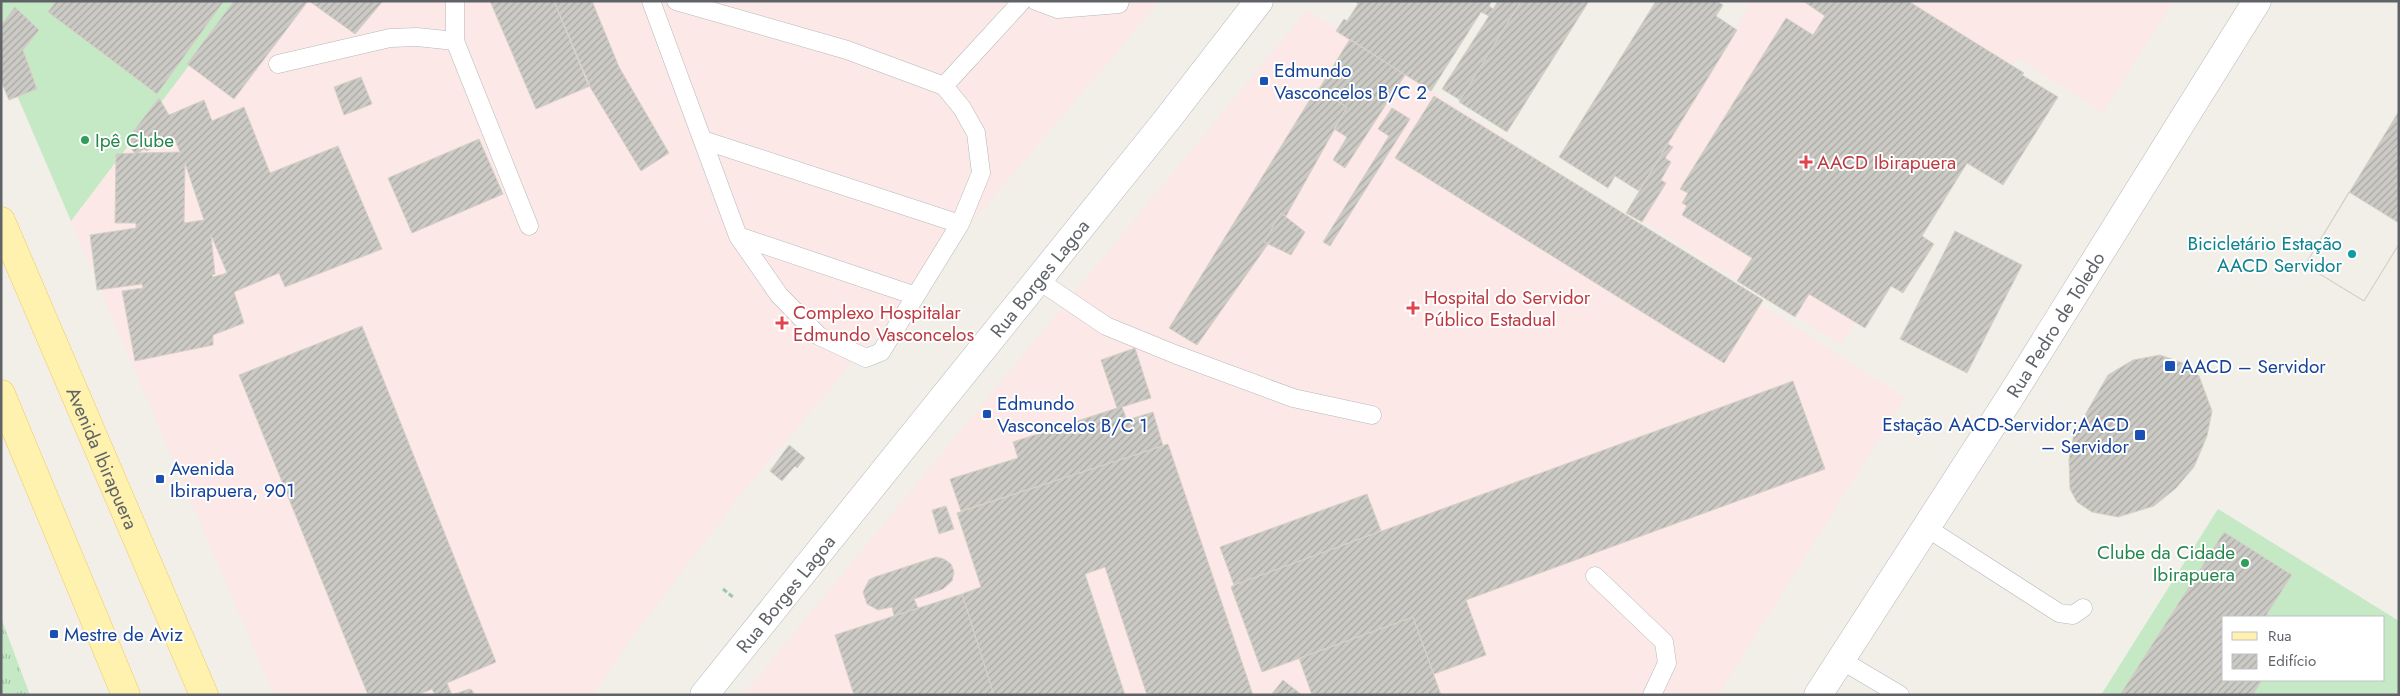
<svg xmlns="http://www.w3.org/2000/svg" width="2400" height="696" viewBox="0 0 2400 696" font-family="Jost,sans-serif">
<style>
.medical{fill:#fce8e6}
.grass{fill:url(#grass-tufts)}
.garden{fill:#c5e8c5;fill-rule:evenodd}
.building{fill:url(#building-hatch);stroke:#d6d1c6;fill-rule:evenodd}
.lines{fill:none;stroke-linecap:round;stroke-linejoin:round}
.service-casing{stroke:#b5b8bc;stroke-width:19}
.tertiary-casing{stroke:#b5b8bc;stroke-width:29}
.primary-casing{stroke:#f2c960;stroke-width:29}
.path{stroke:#9cc7a9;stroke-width:3;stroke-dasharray:5 2.5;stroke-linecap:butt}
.service{stroke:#fff;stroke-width:18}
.tertiary{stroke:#fff;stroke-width:28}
.primary{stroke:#fff2af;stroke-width:28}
.transit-dot{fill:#1a4fb4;stroke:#fff;stroke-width:2}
.leisure-dot{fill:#2e9e5b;stroke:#fff;stroke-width:2}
.health-dot{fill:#e0444e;stroke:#fff;stroke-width:2}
.culture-dot{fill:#0f9aa8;stroke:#fff;stroke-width:2}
.labels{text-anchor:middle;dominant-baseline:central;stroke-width:4;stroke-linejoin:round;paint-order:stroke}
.transit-label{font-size:19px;fill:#164399;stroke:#fff;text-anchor:start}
.leisure-label{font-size:19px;fill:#27864d;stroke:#fff;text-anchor:start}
.health-label{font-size:19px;fill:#be3a42;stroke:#fff;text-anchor:start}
.culture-label{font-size:19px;fill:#0d838f;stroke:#fff;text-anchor:end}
.street-label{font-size:19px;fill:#5f6368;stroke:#fff}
</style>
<defs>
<pattern id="grass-tufts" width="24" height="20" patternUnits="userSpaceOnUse" patternTransform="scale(1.25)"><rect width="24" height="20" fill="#c5e8c5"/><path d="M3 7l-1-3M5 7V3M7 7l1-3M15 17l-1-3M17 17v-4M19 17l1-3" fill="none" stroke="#a3c0a4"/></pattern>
<pattern id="building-hatch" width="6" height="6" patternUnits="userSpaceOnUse" patternTransform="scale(1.25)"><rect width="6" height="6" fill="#cccac5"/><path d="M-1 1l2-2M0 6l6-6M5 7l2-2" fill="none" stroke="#a9a8a4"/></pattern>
</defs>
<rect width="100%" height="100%" fill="#f1efe8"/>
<path class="medical" d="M238 1H1160L745 489 628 643 593 695H274L71 221Z
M1744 1H2174L2103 112 2017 58 1841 345 1629 212 1749 5Z
M1307 10 1905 398 1718 695H743Z"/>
<path class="grass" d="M1 618 30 695H1Z"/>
<path class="garden" d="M1 1H238L71 221 1 58Z
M2218 509 2399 621V695H2101ZM2224 617H2384V680H2224Z"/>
<path class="building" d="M56 1H224L157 94 48 12Z
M234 1H308L234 99 187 64Z
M309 1H383L355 34Z
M490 1H554L590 86 536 109Z
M554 1H592L619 67 669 153 641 171 587 82Z
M1355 1H1492L1489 6 1493 9 1498 1H1521L1460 100 1442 89 1489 16 1481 12 1431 91 1336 31 1344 19 1347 21 1358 4Z
M1521 1H1589L1507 132 1459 102Z
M1656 1H1716L1723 5 1716 16 1737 30 1639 191 1615 176 1608 188 1559 157Z
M1803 1H1908L2024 73 2022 75 2058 97 2003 185 1967 163 1922 236 1934 244 1903 293 1891 286 1865 328 1809 294 1795 317 1737 281 1752 258 1682 215 1687 206 1682 203 1688 193 1680 189 1786 18 1813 35 1825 16Z
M15 7 39 30 23 50 37 89 9 100 1 81V25Z
M1350 39 1405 75 1345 168 1333 160 1347 137 1334 129 1347 107 1319 89Z
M361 77 372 104 344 115 334 87Z
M1317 88 1347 107 1286 216 1281 213 1264 242 1268 244 1197 345 1169 328Z
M1434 96 1763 300 1724 363 1395 158Z
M159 98 169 115 204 100 212 121 244 107 270 173 338 146 382 249 285 287 279 273 234 292 244 323 213 335V345L135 361 122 291 143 288 142 284 97 290 90 235 136 228V223H115L116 154 135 153 125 142ZM174 138 180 152 138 153 144 149 146 151ZM185 163 204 220 184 223ZM211 235 227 273 213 277 212 275 215 274Z
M1392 108 1410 119 1330 246 1323 242 1389 136 1378 129Z
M2399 111V244L2364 301 2305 265Z
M479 139 503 194 412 233 388 178Z
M1668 144 1673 147 1665 158 1671 162 1661 180 1666 183 1642 222 1626 213Z
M2349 192 2399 223V244L2364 301 2305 265Z
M1281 213 1305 232 1291 255 1264 242Z
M1955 231 2022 265 1967 373 1900 339Z
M362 326 496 662 447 683 452 695 469 689 472 690 475 695H435L432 689 417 695H368L239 375Z
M1135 348 1151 398 1122 407 1127 420 1153 412 1163 446 961 511 950 479 1018 458 1013 442 1117 408 1101 360Z
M2160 355 2183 363 2199 376 2212 411 2207 436 2194 467 2176 488 2154 506 2118 517 2092 512 2077 502 2070 489 2069 459 2074 434 2108 375 2133 360Z
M1793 381 1825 469 1466 600 1486 655 1434 674 1413 617 1262 672 1231 587 1234 585Z
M1168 444 1253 695H1147L1105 567 1085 574 1125 695H994L962 594 981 587 957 513Z
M789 445 805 458 797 468 795 466 782 481 770 471Z
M1367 494 1381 531 1234 585 1220 547Z
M946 506 954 529 939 534 932 510Z
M2224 532 2292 575 2265 617H2224L2225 680 2215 695H2120Z
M936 557 944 559 951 564 954 572 952 581 943 589 914 599 918 608 894 616 892 607 878 610 867 604 863 592 869 580 875 577Z
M962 594 994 695H854L835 635Z
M1413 617 1441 695H1312L1299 658Z
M1283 680 1302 695H1271Z
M2225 680H2262L2253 695H2215Z"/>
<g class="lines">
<defs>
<path id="service" d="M455 1V41
M651 1 738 236 779 295 819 336 866 358 881 352 960 224 981 173 976 133 962 108 944 86 847 50 676 1
M1036 1 1058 9 1119 4 1120 1
M278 64 390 38 417 37 455 41 529 226
M944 86 1022 1
M703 140 960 224
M738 236 916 296
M1038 280 1106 326 1177 355 1293 398 1372 415
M1927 528 2059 613 2073 615 2083 608
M1595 576 1664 642 1667 663 1652 695
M1841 660 1900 695"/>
<g id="tertiary">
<path id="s1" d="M704 695 1166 121 1259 1"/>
<path id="s2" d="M1818 695 2009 399 2257 1"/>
</g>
<g id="primary">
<path id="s3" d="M1 221 204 695"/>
<path d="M1 394 126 695"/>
</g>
</defs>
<use href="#service" class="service-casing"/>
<use href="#tertiary" class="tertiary-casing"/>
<use href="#primary" class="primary-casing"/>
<path class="path" d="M723 589 734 598"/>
<use href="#service" class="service"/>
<use href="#tertiary" class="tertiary"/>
<use href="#primary" class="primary"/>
</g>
<g class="transit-dot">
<rect x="1259" y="76" width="10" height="10" rx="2.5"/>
<rect x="2164" y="360" width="12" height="12" rx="2.5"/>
<rect x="982" y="409" width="10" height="10" rx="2.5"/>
<rect x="2134" y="429" width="12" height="12" rx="2.5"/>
<rect x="155" y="474" width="10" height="10" rx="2.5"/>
<rect x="49" y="629" width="10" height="10" rx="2.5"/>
</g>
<g class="leisure-dot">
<circle cx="85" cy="140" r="5"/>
<circle cx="2245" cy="563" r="5"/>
</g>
<g class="health-dot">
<path d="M1803.5 154.5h5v5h5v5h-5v5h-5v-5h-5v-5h5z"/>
<path d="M1410.5 300.5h5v5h5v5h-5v5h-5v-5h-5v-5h5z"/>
<path d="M779.5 315.5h5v5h5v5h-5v5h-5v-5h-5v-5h5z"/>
</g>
<circle class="culture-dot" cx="2352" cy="254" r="5"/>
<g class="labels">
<g class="transit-label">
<text x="1274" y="70">Edmundo<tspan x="1274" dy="22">Vasconcelos B/C 2</tspan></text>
<text x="2181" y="366">AACD – Servidor</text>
<text x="997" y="403">Edmundo<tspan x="997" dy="22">Vasconcelos B/C 1</tspan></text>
<text x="2129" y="424" text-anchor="end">Estação AACD-Servidor;AACD<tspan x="2129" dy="22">– Servidor</tspan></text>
<text x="170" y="468">Avenida<tspan x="170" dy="22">Ibirapuera, 901</tspan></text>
<text x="64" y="634">Mestre de Aviz</text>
</g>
<g class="leisure-label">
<text x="95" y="140">Ipê Clube</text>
<text x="2235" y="552" text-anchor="end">Clube da Cidade<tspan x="2235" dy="22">Ibirapuera</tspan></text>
</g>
<g class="health-label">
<text x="1817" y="162">AACD Ibirapuera</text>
<text x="1424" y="297">Hospital do Servidor<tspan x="1424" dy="22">Público Estadual</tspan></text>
<text x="793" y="312">Complexo Hospitalar<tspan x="793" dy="22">Edmundo Vasconcelos</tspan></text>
</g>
<g class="culture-label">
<text x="2342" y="243">Bicicletário Estação<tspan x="2342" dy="22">AACD Servidor</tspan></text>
</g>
<g class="street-label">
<text stroke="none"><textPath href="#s1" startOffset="535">Rua Borges Lagoa</textPath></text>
<text stroke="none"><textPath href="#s2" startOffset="440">Rua Pedro de Toledo</textPath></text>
<text stroke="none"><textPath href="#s3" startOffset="258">Avenida Ibirapuera</textPath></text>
<text stroke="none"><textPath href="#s1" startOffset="130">Rua Borges Lagoa</textPath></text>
</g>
</g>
<rect width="2400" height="696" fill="none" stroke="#5f6368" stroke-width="5"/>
<rect x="2222" y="616" width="162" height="65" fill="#ffffff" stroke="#bfc1c3"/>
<rect x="2232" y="632" width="25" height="8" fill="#fff2af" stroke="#bfc1c3"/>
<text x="2268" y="641" font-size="15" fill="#5f6368">Rua</text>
<rect x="2232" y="654" width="25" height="15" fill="url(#building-hatch)" stroke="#bfc1c3"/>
<text x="2268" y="666" font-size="15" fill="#5f6368">Edifício</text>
</svg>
